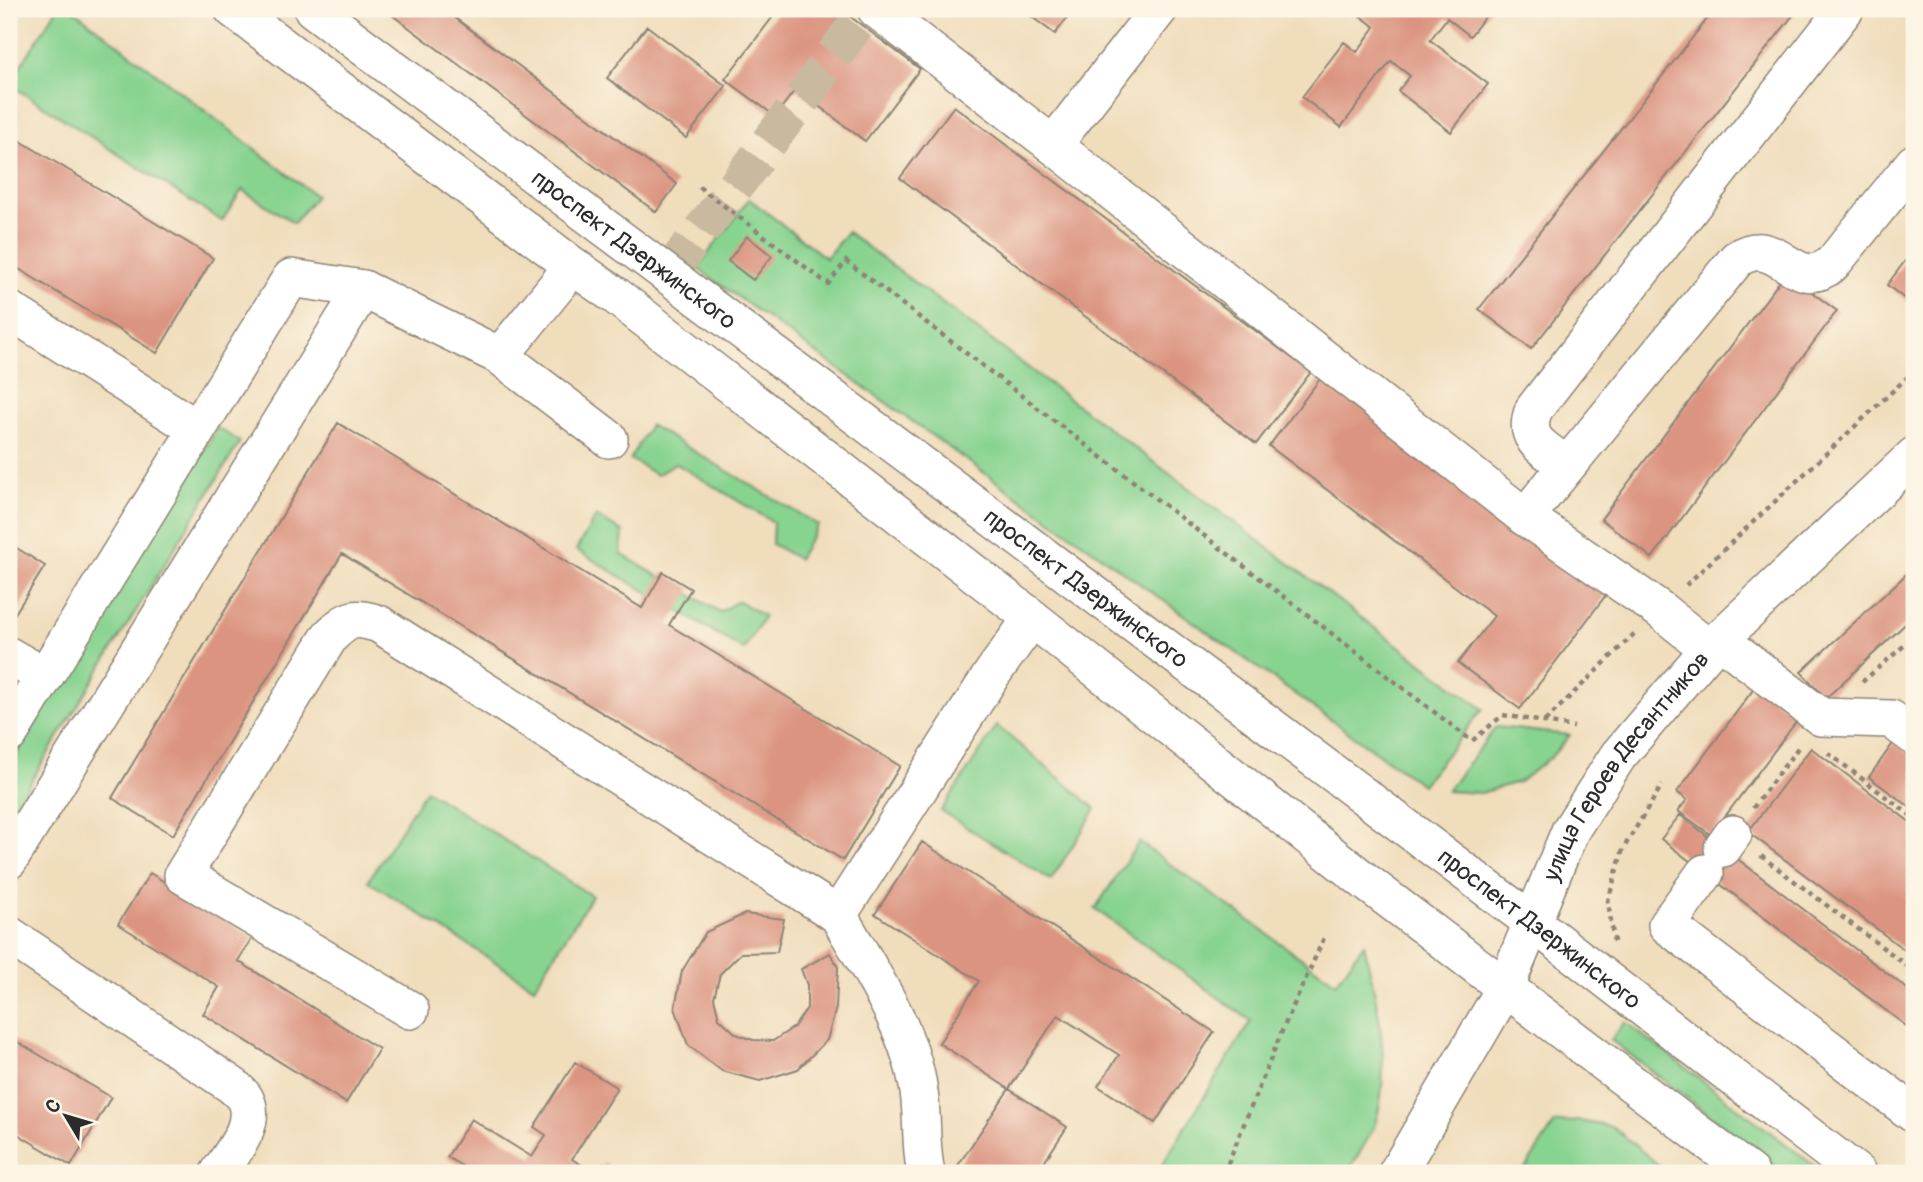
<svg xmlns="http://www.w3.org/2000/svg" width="1923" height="1182" viewBox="0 0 1923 1182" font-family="Pangolin,sans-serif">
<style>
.green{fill:#87d390;stroke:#597f5e;stroke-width:2}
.building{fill:#db9481}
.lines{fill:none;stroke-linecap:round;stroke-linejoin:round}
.minor-tunnel{stroke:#c9b99f;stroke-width:37;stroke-dasharray:37 18;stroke-linecap:butt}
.minor-casing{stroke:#8e8474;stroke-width:40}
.path{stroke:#8e8474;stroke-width:4.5;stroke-dasharray:5 5;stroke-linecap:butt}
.minor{stroke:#fff;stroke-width:37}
.labels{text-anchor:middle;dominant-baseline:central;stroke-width:6;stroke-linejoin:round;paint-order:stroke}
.street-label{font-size:24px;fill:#2b2b2b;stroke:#fcf5e5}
</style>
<rect width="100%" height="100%" fill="#fcf5e5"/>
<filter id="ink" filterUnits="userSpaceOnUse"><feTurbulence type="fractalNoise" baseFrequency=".0143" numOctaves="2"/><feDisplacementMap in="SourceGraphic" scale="14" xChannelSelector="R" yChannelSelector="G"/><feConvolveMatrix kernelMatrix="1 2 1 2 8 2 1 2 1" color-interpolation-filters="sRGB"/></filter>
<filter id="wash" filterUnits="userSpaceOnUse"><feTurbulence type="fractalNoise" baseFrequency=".00686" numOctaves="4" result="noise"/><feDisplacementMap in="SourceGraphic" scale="28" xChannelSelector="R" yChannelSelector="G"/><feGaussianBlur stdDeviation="1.57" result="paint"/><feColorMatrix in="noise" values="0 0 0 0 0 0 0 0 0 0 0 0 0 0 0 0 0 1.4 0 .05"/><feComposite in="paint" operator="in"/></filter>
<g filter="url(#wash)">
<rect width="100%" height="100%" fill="#f0ddbc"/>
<path class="green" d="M57 9H72L316 196 294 223 242 190 222 221 9 84Z
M749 199 826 258 847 232 1483 709 1422 785 697 268Z
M650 425 818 525 798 559 772 544 773 522 675 463 657 475 630 459Z
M218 428 240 442 9 817V766Z
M596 516 623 532 621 554 720 612 738 601 764 616 744 650 576 550Z
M997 726 1096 809 1051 880 941 811Z
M1496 727 1570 735 1552 756 1521 781 1481 793 1447 791Z
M426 790 592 896 534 987 368 881Z
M1139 842 1336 983 1364 944C1377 1001 1392 1063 1376 1121 1371 1137 1356 1158 1347 1173H1157L1251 1021 1095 909Z
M1625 1022 1824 1173H1785L1611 1040Z
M1579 1121 1613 1127 1668 1173H1522L1555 1123Z"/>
<g id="blocks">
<path class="building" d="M384 9H443L677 184 656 212Z
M779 9H840L920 69 865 141 796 89 775 116 725 79Z
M1021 9H1074L1055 34Z
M1351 9H1491L1470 36 1447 18 1430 40 1488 84 1451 132 1398 91 1410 76 1391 61 1341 127 1302 97 1344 42 1357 52 1375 27Z
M1715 9H1798L1531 349 1479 309Z
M647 26 726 86 686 138 607 78Z
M954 106 1311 372 1256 444 900 178Z
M9 134 213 258 157 353 9 263Z
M747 236 772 256 753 280 728 261Z
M1914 249V306L1887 285Z
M1786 273 1837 311 1652 558 1601 519Z
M1323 375 1609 591 1520 709 1458 663 1494 616 1269 446Z
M338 423 642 608 663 572 691 589 669 625 900 766 843 860 342 554 173 835 112 798Z
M9 543 45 566 9 623Z
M1914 567V616L1826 698 1801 672Z
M1756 686 1799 718 1711 835 1678 811 1687 800 1677 792Z
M1894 742 1914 757V810L1869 777Z
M1811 748 1914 825V957L1748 832Z
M1680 815 1914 994V1032L1661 839Z
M922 842 1214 1032 1155 1123 1098 1086 1119 1055 1058 1015 1009 1089 1067 1127 1037 1173H953L1009 1089 939 1043 979 981 875 914Z
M150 873 253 937 238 961 379 1049 346 1103 203 1014 219 987 118 924Z
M745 914 784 919 777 952 741 953 720 974 714 998 719 1018 736 1034 753 1040 773 1041 794 1027 807 1008V985L801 969 830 953 838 967 836 1008 827 1040 798 1069 760 1081 722 1071 688 1045 675 1008 682 971 706 932Z
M9 1037 111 1097 71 1166 9 1129Z
M575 1062 617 1088 572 1159 594 1173H474L447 1157 471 1119 532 1157 546 1135 534 1127Z
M604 1163 620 1173H598Z"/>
</g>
</g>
<g filter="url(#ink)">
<use href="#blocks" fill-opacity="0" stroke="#8e8474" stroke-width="2"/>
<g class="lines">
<path class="minor-tunnel" d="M668 274 805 95 858 22"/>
<defs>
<g id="minor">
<path d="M233 9 573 266 616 296 1032 618 1366 882 1750 1173"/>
<path id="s1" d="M313 9 1532 922 1857 1173"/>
<path d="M876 9 1053 145 1525 517 1659 609 1709 649"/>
<path d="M1053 145 1159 9"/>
<path d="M9 310 197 429"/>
<path d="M500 356 609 439"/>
<path d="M1567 465C1545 449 1521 440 1534 409L1845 9"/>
<path d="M1525 517 1737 259C1778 231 1793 295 1832 264L1914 163"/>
<path d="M1719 639 1821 717 1891 719 1914 736"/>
<path d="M9 656 44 676"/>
<path d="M9 734 291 278 363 289 500 356 573 266"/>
<path d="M1723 848 1733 834"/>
<path d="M9 860 363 289"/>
<path d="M1705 873 1667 925 1914 1114"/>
<path d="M838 915C870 971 910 1028 919 1092 923 1119 920 1146 926 1173"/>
<path d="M9 935 233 1086C237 1090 243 1095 245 1099 258 1124 231 1154 219 1173"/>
<path d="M410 1010 183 875 330 636C349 618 354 616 379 624L838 915 992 674 1032 618"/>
<path id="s2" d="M1397 1173 1505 988 1570 831 1618 756 1709 649 1914 456"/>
</g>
</defs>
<use href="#minor" class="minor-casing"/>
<path class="path" d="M699 187 828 284 846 261 1472 741 1503 715 1574 727
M1686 585 1914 371
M1862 682 1914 637
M1545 721 1634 634
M1828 753 1914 818
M1753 808 1800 745
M1761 856 1914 971
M1614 942 1608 901 1623 849 1662 785
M1224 1173 1282 1031 1324 938"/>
<use href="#minor" class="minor"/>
</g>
</g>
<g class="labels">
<g class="street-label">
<text stroke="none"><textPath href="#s1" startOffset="401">проспект Дзержинского</textPath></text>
<text stroke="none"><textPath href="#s1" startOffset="966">проспект Дзержинского</textPath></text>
<text stroke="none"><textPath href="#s2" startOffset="469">улица Героев Десантников</textPath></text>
<text stroke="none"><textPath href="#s1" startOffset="1533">проспект Дзержинского</textPath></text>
</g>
</g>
<rect width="1923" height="1182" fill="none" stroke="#fcf5e5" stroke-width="35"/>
<g transform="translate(66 1116) rotate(308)" stroke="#fcf5e5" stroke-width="5" paint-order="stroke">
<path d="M0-5L12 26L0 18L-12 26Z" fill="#2b2b2b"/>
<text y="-10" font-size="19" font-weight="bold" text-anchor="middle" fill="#2b2b2b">С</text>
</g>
</svg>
